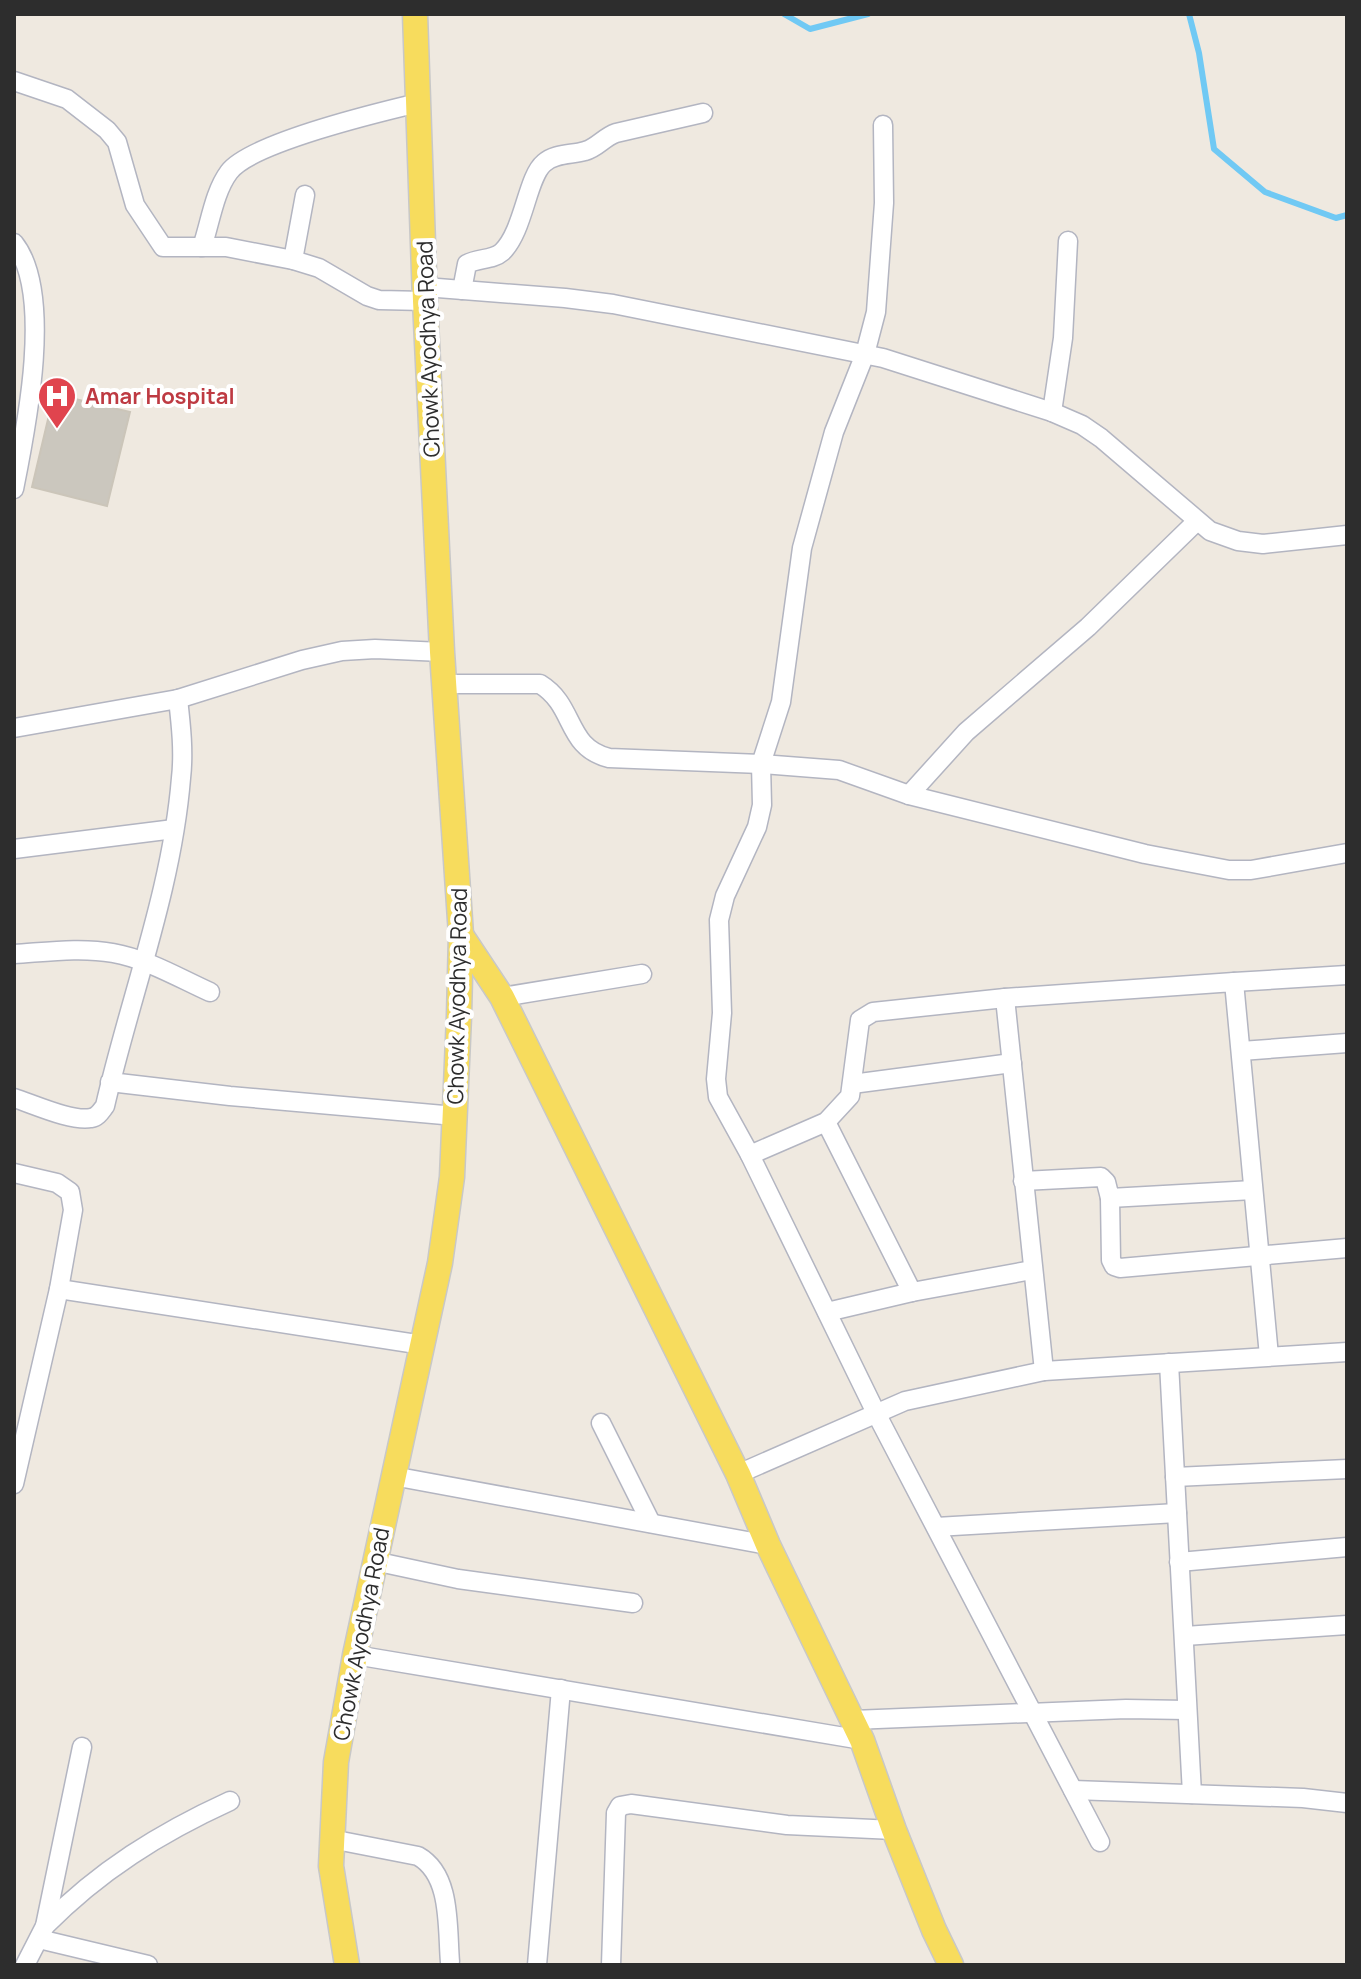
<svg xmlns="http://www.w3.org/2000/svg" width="1361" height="1979" font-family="Manrope,sans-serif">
<rect width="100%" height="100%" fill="#efe9e0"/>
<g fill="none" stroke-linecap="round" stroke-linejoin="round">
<g stroke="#70c9f4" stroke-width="6">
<path d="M 784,14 L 810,29 L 868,14"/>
<path d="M 1189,14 L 1199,53 L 1214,149 L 1265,192 L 1336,218 L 1347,215"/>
</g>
</g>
<path fill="#cbc7be" stroke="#cbc5b9" stroke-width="2" d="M 54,394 L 130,412 L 107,506 L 32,487 Z"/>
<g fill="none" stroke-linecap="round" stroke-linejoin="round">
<defs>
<g id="minor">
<path d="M 14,81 L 67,99 L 107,130 L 117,142 L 135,205 L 163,247 L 226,247 L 293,260 L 319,268 L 367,296 L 379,300 L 425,301"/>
<path d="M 883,125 L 884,203 L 876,312 L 865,354 L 834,432 L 802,548 L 781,702 L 761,764 L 762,805 L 757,827 L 725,896 L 719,920 L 722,1013 L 716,1079 L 718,1097 L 750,1155 L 877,1415 L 1100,1842"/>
<path d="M 14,243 C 54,293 26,429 14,489"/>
<path d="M 202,247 C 210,224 214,192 229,172 C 250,143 380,112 418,103"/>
<path d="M 293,260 L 305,195"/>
<path d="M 425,287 L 565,298 L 613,304 L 883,358 L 1052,412 L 1082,425 L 1101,438 L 1210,531 L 1238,541 L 1263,544 L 1347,535"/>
<path d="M 462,290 L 467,264 C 478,258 493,260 502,252 C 524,231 527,177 544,163 C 555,153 572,155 585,151 C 597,148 604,137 616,133 L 703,113"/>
<path d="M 1052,412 L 1063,338 L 1068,241"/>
<path d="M 445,684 L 540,684 C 576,706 565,747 609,758 L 761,764 L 839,770 L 909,795 L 1145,854 L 1229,870 L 1251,870 L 1347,853"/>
<path d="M 14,728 L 178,699 L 302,660 L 342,651 L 375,649 L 442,652"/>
<path d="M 909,795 L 966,732 L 1088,627 L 1196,522"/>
<path d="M 14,849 L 174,829"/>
<path d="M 14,954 C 46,952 81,947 113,953 C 147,959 179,978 210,992"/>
<path d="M 1234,982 L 1347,975"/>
<path d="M 502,997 L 642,974"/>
<path d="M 1005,998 L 1044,1371"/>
<path d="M 1241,1051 L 1347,1043"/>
<path d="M 110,1082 L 230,1096 L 455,1116"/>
<path d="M 852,1084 L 1012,1063"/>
<path d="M 14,1098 C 33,1104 72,1122 91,1118 C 98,1117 101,1111 105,1106 C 130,997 172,890 181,778 C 184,752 181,725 178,699"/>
<path d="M 826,1122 L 912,1292 L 1032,1270"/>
<path d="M 750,1155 L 826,1122 L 850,1096 L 860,1020 L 873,1012 L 1005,998 L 1234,982 L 1269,1356"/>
<path d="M 14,1173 L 57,1183 L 70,1192 L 73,1210 L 59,1289 L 14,1484"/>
<path d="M 1023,1181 L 1101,1177 L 1106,1182 L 1110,1198 L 1253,1190"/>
<path d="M 1110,1198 L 1111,1260 L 1114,1266 L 1120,1268 L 1347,1248"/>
<path d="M 59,1289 L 423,1345"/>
<path d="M 827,1312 L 912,1292"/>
<path d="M 1169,1363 L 1192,1794"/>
<path d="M 601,1423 L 651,1523"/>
<path d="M 738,1474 L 905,1401 L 1044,1371 L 1347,1352"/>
<path d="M 393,1476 L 768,1545"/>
<path d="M 1175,1477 L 1347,1469"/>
<path d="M 936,1527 L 1177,1513"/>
<path d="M 374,1561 L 458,1579 L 633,1603"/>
<path d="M 1179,1562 L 1347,1547"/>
<path d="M 1185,1636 L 1347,1625"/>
<path d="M 355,1655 L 862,1740"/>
<path d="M 853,1720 L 1126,1709 L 1187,1710"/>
<path d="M 1073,1790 L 1303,1798 L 1347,1803"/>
<path d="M 331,1839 L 418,1856 C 452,1875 447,1928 450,1962"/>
<path d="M 45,1926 C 99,1871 160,1833 230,1801"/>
<path d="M 39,1939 L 148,1965"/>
<path d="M 25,1965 L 45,1926 L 82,1747"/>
<path d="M 537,1965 L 561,1689"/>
<path d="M 611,1965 L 616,1813 L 620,1806 L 631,1804 L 787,1825 L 894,1830"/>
</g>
<g id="major">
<path d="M 461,935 L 502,997 L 738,1474 L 768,1545 L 862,1740 L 894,1830 L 934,1930 L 951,1965"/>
<path d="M 347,1965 L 331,1866 L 336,1762 L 355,1655 L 440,1263 L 452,1177 L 459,1016 L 461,935 L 442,652 L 425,301 L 415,14"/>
</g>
</defs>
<use href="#minor" stroke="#b3b5c1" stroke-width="21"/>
<use href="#major" stroke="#c8c8c8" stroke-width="27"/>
<use href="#minor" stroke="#fff" stroke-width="18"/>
<use href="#major" stroke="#f7dc5d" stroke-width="24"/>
</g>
<defs>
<symbol id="hospital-pin" viewBox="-11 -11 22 30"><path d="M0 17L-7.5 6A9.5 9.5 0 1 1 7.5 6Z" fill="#e0444e" stroke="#fff"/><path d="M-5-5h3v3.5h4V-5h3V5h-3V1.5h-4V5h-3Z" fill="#fff"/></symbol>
</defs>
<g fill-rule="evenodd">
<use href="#hospital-pin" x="35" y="374" width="44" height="60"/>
</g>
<g text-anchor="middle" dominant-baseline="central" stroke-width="8" stroke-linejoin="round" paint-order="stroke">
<g font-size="22" fill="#2d2d2d" stroke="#fff">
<text transform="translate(428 349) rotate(-92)">Chowk Ayodhya Road</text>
<text transform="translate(457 996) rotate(-89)">Chowk Ayodhya Road</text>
<text transform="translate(361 1634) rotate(-79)">Chowk Ayodhya Road</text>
</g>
<g font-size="22" font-weight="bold" fill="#be3a42" stroke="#fff" text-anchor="start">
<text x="85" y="396">Amar Hospital</text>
</g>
</g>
<rect width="1361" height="1979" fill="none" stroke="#2d2d2d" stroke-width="32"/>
</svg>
